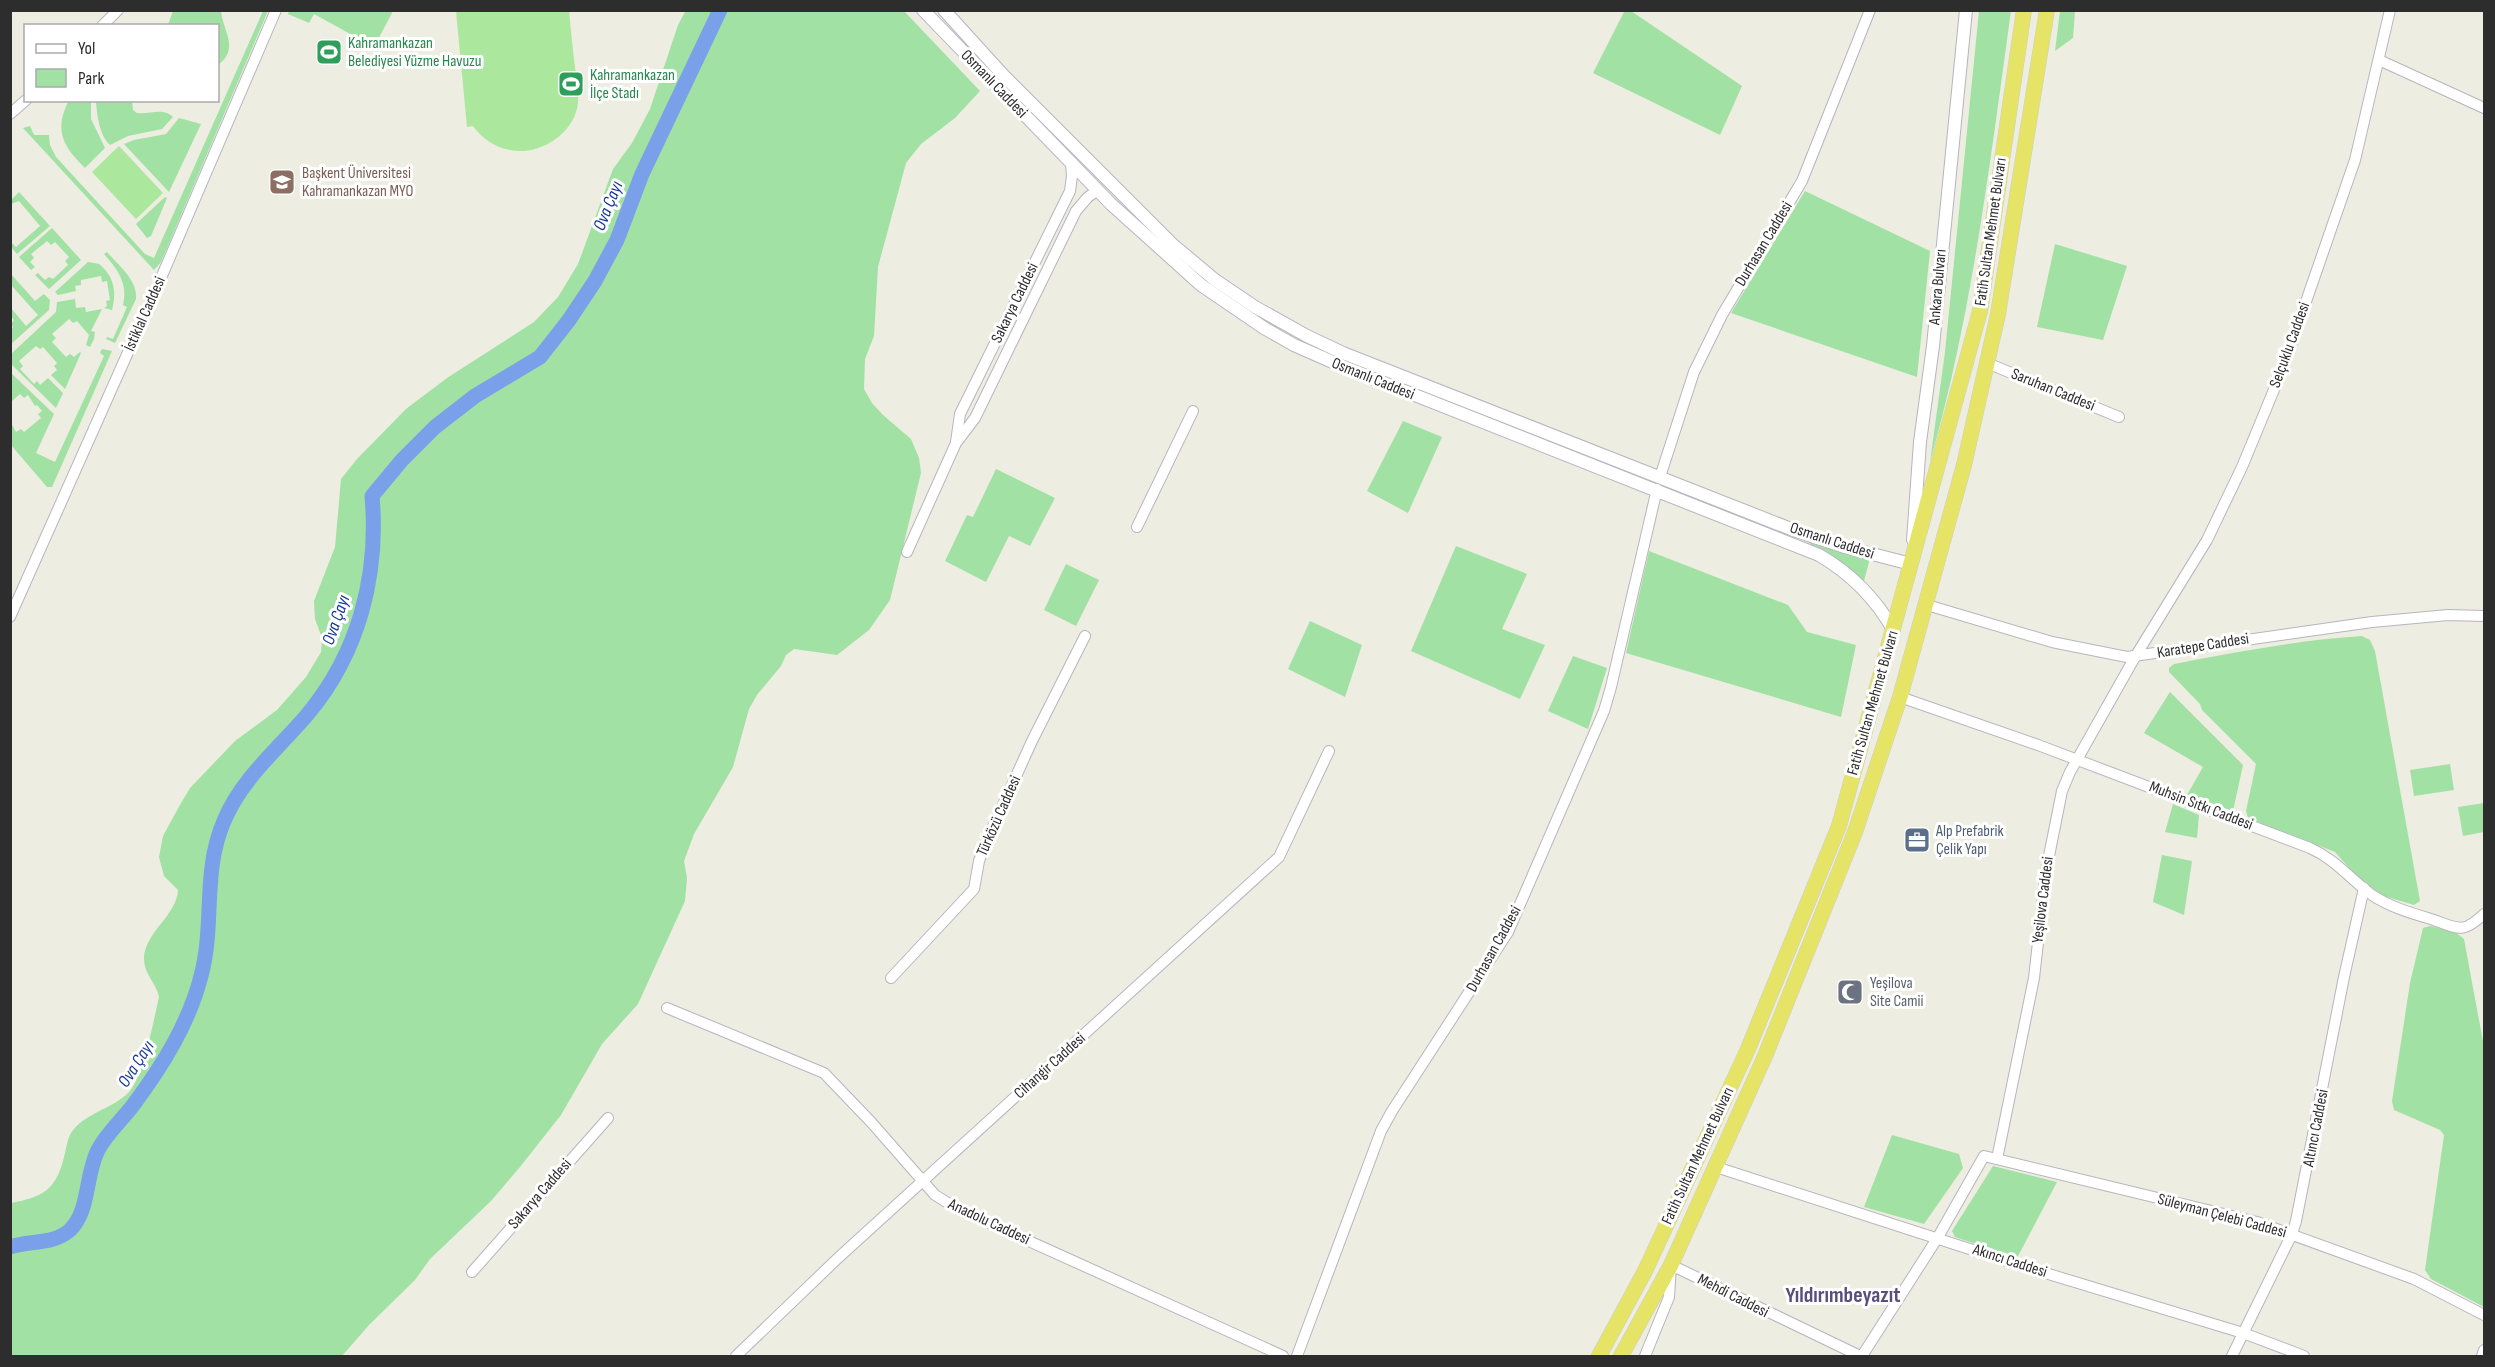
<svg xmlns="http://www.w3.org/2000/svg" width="2495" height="1367" font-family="'Sofia Sans Condensed',sans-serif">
<rect width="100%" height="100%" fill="#eeede1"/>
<g fill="#a1e1a4">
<path d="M 686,10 L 904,11 L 980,91 L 955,118 L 921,144 L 906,163 L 878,267 L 874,336 L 865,359 L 864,389 L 872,403 L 883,415 L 911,439 L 919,458 L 921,473 L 890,600 L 869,630 L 837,655 L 794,649 L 786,655 L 781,666 L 757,695 L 749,709 L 733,767 L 694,834 L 684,861 L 687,878 L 685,901 L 638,1004 L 602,1044 L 561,1115 L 520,1167 L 491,1201 L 430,1259 L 415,1280 L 369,1325 L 342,1356 L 11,1356 L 11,1203 C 43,1197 56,1190 64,1157 C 66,1150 67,1141 70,1135 C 82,1113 112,1110 129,1092 C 143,1077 154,1019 159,997 C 156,982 144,975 144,958 C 145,932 177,915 178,890 L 164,876 L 159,857 L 163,836 L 181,803 L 190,788 L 235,741 L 277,710 L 306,677 L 321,652 L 322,638 L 315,619 L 314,601 L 335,547 L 341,479 L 357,459 L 406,409 L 447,378 L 534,322 L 558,297 L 578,264 L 613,169 L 632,143 L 650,109 L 678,25 Z"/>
<path d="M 1625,10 L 1631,11 L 1742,86 L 1720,135 L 1593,73 Z"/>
<path d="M 173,11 L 221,11 C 223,31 240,49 218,65 L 218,26 L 168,25 Z"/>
<path d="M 263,11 L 268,11 L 161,262 L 154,270 L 23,128 L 30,126 L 34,135 L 49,135 L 50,145 L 56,157 L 145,254 L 154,258 Z"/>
<path d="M 289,11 L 393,10 L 393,11 L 374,47 L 314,14 L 309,23 L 288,14 Z"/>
<path d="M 1979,11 L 2011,11 C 1990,162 1972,315 1930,462 L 1945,352 Z"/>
<path d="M 2060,11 L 2075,11 L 2073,38 L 2055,51 Z"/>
<path d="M 69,100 L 91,101 L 91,119 L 105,148 L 85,168 C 64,147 53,131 69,100 Z"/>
<path d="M 96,101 L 132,101 L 133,110 L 137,113 C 150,115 162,107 173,117 L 162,129 L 128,136 L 110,145 C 99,135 97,114 96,101 Z"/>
<path d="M 179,118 L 201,124 L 169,192 L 124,144 L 134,140 L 166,134 Z"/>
<path d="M 1805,191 L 1930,251 L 1917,377 L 1731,313 Z"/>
<path d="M 19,192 L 50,226 L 17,254 L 11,247 L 11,242 L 16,247 L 40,226 L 19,201 L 11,204 L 11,200 Z"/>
<path d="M 165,197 L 167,198 L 151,236 L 147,238 L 136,224 Z"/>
<path d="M 52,228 L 81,260 L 49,289 L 35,275 L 38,273 L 45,280 L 49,277 L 53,279 L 68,265 L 65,261 L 69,257 L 55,242 L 51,245 L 47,241 L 31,254 L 34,258 L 30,262 L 35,267 L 31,270 L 19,257 Z"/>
<path d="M 2055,244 L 2127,266 L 2103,340 L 2037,327 Z"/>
<path d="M 107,252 C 118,265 138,280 136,299 L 115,343 L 106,339 L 107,337 L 113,339 L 127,307 L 123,305 C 128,283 118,270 104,254 Z"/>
<path d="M 88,262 L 99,264 C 114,276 117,292 112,310 L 104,308 L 107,306 L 106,301 L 110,300 L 107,281 L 102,282 L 101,276 L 81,280 L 81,285 L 75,286 L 76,291 L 58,295 L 55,292 Z"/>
<path d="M 11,274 L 35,301 L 44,294 L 50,300 L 49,310 L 11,344 L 11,330 L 13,327 L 11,324 L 14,320 L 11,316 L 11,308 L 26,326 L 38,315 L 11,285 Z"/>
<path d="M 75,299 L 76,308 L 85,307 L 86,312 L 102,309 L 91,331 L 95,332 L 94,339 L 90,347 L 86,345 L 89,335 L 77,321 L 73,323 L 69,319 L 52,334 L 56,338 L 52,342 L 66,357 L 70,354 L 74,357 L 80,352 L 81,353 L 65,389 L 51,375 L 57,370 L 54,366 L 57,363 L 43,347 L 40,349 L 36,346 L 19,361 L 23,366 L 20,369 L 34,384 L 37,381 L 40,385 L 48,378 L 63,393 L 56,408 L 11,364 L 11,354 L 56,312 L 57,302 Z"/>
<path d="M 102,349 L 112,351 L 52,487 L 47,487 L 11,445 L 11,423 L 16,432 L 21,429 L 24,432 L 41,418 L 38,414 L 42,411 L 37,405 L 35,406 L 28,395 L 24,398 L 20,394 L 11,402 L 11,373 L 54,414 L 36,453 L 55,462 L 104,356 L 100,353 Z"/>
<path d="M 1403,421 L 1442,437 L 1408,513 L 1367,491 Z"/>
<path d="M 996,469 L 1055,498 L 1030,546 L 1009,536 L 986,582 L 945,561 L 967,515 L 973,517 Z"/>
<path d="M 1800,538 L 1870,558 L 1864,581 L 1837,559 Z"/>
<path d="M 1456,546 L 1527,574 L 1502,629 L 1545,645 L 1520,699 L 1411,651 Z"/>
<path d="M 1649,551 L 1788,605 L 1807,632 L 1856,645 L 1841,717 L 1626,653 Z"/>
<path d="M 1066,564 L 1099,580 L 1076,626 L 1044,610 Z"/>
<path d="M 1310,621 L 1362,645 L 1345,697 L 1288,669 Z"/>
<path d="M 2362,636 L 2370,640 L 2375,651 L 2420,901 L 2414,905 L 2384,896 L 2358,878 L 2335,852 L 2248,818 L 2246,811 L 2256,764 L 2202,710 L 2200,704 L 2169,672 L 2169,668 L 2174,664 C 2237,652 2299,640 2362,636 Z"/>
<path d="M 1573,656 L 1607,668 L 1588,729 L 1548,711 Z"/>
<path d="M 2170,692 L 2243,765 L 2233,811 L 2187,795 L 2203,767 L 2144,733 Z"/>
<path d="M 2450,764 L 2454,790 L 2414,796 L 2410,770 Z"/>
<path d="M 2484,803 L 2484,832 L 2463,836 L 2458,807 Z"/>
<path d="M 2173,804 L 2199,815 L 2197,838 L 2165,832 Z"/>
<path d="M 2162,855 L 2192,861 L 2184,915 L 2153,902 Z"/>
<path d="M 2430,926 L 2455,932 L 2464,939 L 2484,1047 L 2484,1307 L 2431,1279 L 2425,1270 L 2444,1135 L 2440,1130 L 2394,1110 L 2392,1101 L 2410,983 L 2423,928 Z"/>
<path d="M 1892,1135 L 1959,1154 L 1963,1168 L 1924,1224 L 1864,1207 Z"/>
<path d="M 1993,1166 L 2057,1182 L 2017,1258 L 1955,1237 L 1952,1231 Z"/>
</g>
<g fill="#abe79d">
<path d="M 456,11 L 569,11 C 571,32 573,53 576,75 C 576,84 579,94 578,102 C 576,129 549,149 524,151 C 504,152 485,143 473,126 L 467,127 Z"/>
<path d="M 119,146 L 163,193 L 136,219 L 92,172 Z"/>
</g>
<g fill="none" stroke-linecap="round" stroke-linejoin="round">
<path stroke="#7aa0e9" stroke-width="15" d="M 10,1247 C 31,1240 53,1245 70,1230 C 90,1211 85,1175 98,1150 C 107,1133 123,1119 134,1104 C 163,1065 189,1023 201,976 C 215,925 202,871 224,821 C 242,778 278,749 307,715 C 359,653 379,575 372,496 L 402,460 L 435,427 L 475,396 L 540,357 L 569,320 L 595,281 L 617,240 L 642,174 L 720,10"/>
<defs>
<g id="tertiary">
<path d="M 102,26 L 118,10"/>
<path d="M 2379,60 L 2484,108"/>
<path d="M 10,114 L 26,100"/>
<path d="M 1987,363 L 2119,417"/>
<path d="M 956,442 L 960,414 L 1070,191 L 1072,176 L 1071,163"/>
<path d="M 1660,477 L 1694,372 L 1722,315 L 1802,181 L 1870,10"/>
<path d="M 1137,527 L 1193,411"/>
<path d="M 907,552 L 956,443 L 975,418 L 1076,211 L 1088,197 L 1098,190"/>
<path d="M 1927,605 L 2052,642 L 2127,657 L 2372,622 L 2448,615 L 2484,616"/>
<path d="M 10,617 L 158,285 L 276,10"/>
<path d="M 1900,697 L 2038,745 L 2310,848 C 2335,859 2350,879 2372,895 C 2390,907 2411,913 2431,919 C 2458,928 2462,935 2484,914"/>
<path d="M 891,978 L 974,889 L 979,861 L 988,838 L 1032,741 L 1085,636"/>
<path d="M 667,1008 L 824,1073 L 871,1122 L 935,1195 L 956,1208 L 1283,1356"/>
<path d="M 1997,1159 L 2034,978 L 2046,871 L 2062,791 L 2070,772 L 2135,657 L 2207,540 L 2242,467 L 2283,368 L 2355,160 L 2390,10"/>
<path d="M 1716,1167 L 2019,1265 L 2243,1333 L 2304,1356"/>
<path d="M 472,1272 L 608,1118"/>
<path d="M 736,1356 L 838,1258 L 1279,857 L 1329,751"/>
<path d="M 1297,1356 L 1381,1131 L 1392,1111 L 1508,932 L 1604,711 L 1611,687 L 1657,489"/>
<path d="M 1645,1356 L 1669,1297 L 1671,1265 L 1860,1356"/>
<path d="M 1862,1356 L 1938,1237 L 1984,1156 L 2257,1222 L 2414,1279 L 2484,1315"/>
<path d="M 2232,1356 L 2292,1234 L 2296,1221 L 2344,977 L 2364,888"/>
<path d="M 2482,1356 L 2484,1350"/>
</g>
<g id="secondary">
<path d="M 923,10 L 1111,204 L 1201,285 L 1264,328 L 1294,345 L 1344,367 L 1819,555 C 1850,573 1876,599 1894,631"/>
<path d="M 944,10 L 1003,75 L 1172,244 L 1215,280 L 1255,307 L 1307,336 L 1343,353 L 1791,529 L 1845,547 L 1911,564 L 1912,558"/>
<path d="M 1913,540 L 1920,442 L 1933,346 L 1966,10"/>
</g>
<g id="trunk">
<path d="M 1599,1356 L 1645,1271 L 1748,1049 L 1839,826 L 1980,311 L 2024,10"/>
<path d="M 1621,1356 L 1671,1265 L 1765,1056 L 1855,832 L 1900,697 L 1964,465 L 1998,314 L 2047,10"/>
</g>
</defs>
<use href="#tertiary" stroke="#b7b4bf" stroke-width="12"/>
<use href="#secondary" stroke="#b7b4bf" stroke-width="14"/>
<use href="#trunk" stroke="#cdcdcd" stroke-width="16"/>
<use href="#tertiary" stroke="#fff" stroke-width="10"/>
<use href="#secondary" stroke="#fff" stroke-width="12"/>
<use href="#trunk" stroke="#e6e467" stroke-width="15"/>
</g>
<defs>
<symbol id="stadium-square" viewBox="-11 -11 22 22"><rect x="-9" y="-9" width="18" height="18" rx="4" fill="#2e9e5b" stroke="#fff"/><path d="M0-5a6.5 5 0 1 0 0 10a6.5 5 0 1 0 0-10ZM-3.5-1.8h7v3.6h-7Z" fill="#fff"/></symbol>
<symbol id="university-square" viewBox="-11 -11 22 22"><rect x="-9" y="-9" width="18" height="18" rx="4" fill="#8d6e63" stroke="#fff"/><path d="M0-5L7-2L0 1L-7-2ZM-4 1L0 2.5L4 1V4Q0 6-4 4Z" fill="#fff"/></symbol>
<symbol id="office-square" viewBox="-11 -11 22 22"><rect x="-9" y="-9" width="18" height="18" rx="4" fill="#5c6f8a" stroke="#fff"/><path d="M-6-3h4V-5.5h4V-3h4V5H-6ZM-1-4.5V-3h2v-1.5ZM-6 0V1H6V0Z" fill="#fff"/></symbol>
<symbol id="mosque-square" viewBox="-11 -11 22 22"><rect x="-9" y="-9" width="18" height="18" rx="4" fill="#6b7280" stroke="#fff"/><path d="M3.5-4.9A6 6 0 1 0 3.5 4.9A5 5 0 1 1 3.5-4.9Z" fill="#fff"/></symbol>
</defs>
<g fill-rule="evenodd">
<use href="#stadium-square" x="314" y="37" width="30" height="30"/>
<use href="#stadium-square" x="556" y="69" width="30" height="30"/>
<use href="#university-square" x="267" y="167" width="30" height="30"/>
<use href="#office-square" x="1902" y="825" width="30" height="30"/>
<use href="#mosque-square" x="1835" y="977" width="30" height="30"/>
</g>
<g text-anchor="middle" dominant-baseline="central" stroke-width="6" stroke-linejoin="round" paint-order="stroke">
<g font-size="16" fill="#27864d" stroke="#fff" text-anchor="start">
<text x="348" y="43">Kahramankazan<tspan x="348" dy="18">Belediyesi Yüzme Havuzu</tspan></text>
<text x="590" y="75">Kahramankazan<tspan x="590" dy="18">İlçe Stadı</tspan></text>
</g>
<g font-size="16" fill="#2d2d2d" stroke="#fff">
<text transform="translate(994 84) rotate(46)">Osmanlı Caddesi</text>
<text transform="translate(1991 232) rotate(-82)">Fatih Sultan Mehmet Bulvarı</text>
<text transform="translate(1764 244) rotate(-59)">Durhasan Caddesi</text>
<text transform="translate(1938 287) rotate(-85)">Ankara Bulvarı</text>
<text transform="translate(1015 303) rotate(-64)">Sakarya Caddesi</text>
<text transform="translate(145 314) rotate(-66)">İstiklal Caddesi</text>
<text transform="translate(2290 345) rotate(-70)">Selçuklu Caddesi</text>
<text transform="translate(1373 379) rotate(22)">Osmanlı Caddesi</text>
<text transform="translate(2053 390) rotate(22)">Saruhan Caddesi</text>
<text transform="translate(1832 541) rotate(18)">Osmanlı Caddesi</text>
<text transform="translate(2203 646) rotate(-9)">Karatepe Caddesi</text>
<text transform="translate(1873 703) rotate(-74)">Fatih Sultan Mehmet Bulvarı</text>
<text transform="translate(2201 806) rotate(21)">Muhsin Sıtkı Caddesi</text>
<text transform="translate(999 816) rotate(-66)">Türközü Caddesi</text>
<text transform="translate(2043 900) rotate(-83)">Yeşilova Caddesi</text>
<text transform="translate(1494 949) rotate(-61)">Durhasan Caddesi</text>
<text transform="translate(1050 1066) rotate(-42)">Cihangir Caddesi</text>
<text transform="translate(2316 1128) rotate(-79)">Altıncı Caddesi</text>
<text transform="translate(1698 1156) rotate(-65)">Fatih Sultan Mehmet Bulvarı</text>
<text transform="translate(540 1194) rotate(-49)">Sakarya Caddesi</text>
<text transform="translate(2222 1216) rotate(15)">Süleyman Çelebi Caddesi</text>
<text transform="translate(989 1222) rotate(25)">Anadolu Caddesi</text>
<text transform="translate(2010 1261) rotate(18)">Akıncı Caddesi</text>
<text transform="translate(1733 1296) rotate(27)">Mehdi Caddesi</text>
</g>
<g font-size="16" fill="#785e54" stroke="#fff" text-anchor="start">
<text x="302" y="173">Başkent Üniversitesi<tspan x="302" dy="18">Kahramankazan MYO</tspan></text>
</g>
<g font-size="16" fill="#4e5e75" stroke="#fff" text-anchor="start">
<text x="1936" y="831">Alp Prefabrik<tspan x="1936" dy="18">Çelik Yapı</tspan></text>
</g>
<g font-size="16" fill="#5b616d" stroke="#fff" text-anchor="start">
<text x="1870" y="983">Yeşilova<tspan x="1870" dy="18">Site Camii</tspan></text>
</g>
<g font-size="18" font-style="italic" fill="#153799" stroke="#fff">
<text transform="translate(608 206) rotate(-68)">Ova Çayı</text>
<text transform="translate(336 620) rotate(-71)">Ova Çayı</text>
<text transform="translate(136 1064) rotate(-57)">Ova Çayı</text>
</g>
<g font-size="22" font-weight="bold" fill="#594f7c" stroke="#fff">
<text x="1843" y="1295">Yıldırımbeyazıt</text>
</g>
</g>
<rect width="2495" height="1367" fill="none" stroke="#2d2d2d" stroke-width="24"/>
<rect x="24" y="24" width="195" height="78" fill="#ffffff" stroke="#ababab" stroke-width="1.5"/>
<rect x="36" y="44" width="30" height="9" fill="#ffffff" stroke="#ababab" stroke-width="1.5"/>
<text x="78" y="54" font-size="18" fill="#2d2d2d">Yol</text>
<rect x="36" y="69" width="30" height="18" fill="#a1e1a4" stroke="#ababab" stroke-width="1.5"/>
<text x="78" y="84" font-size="18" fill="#2d2d2d">Park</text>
</svg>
